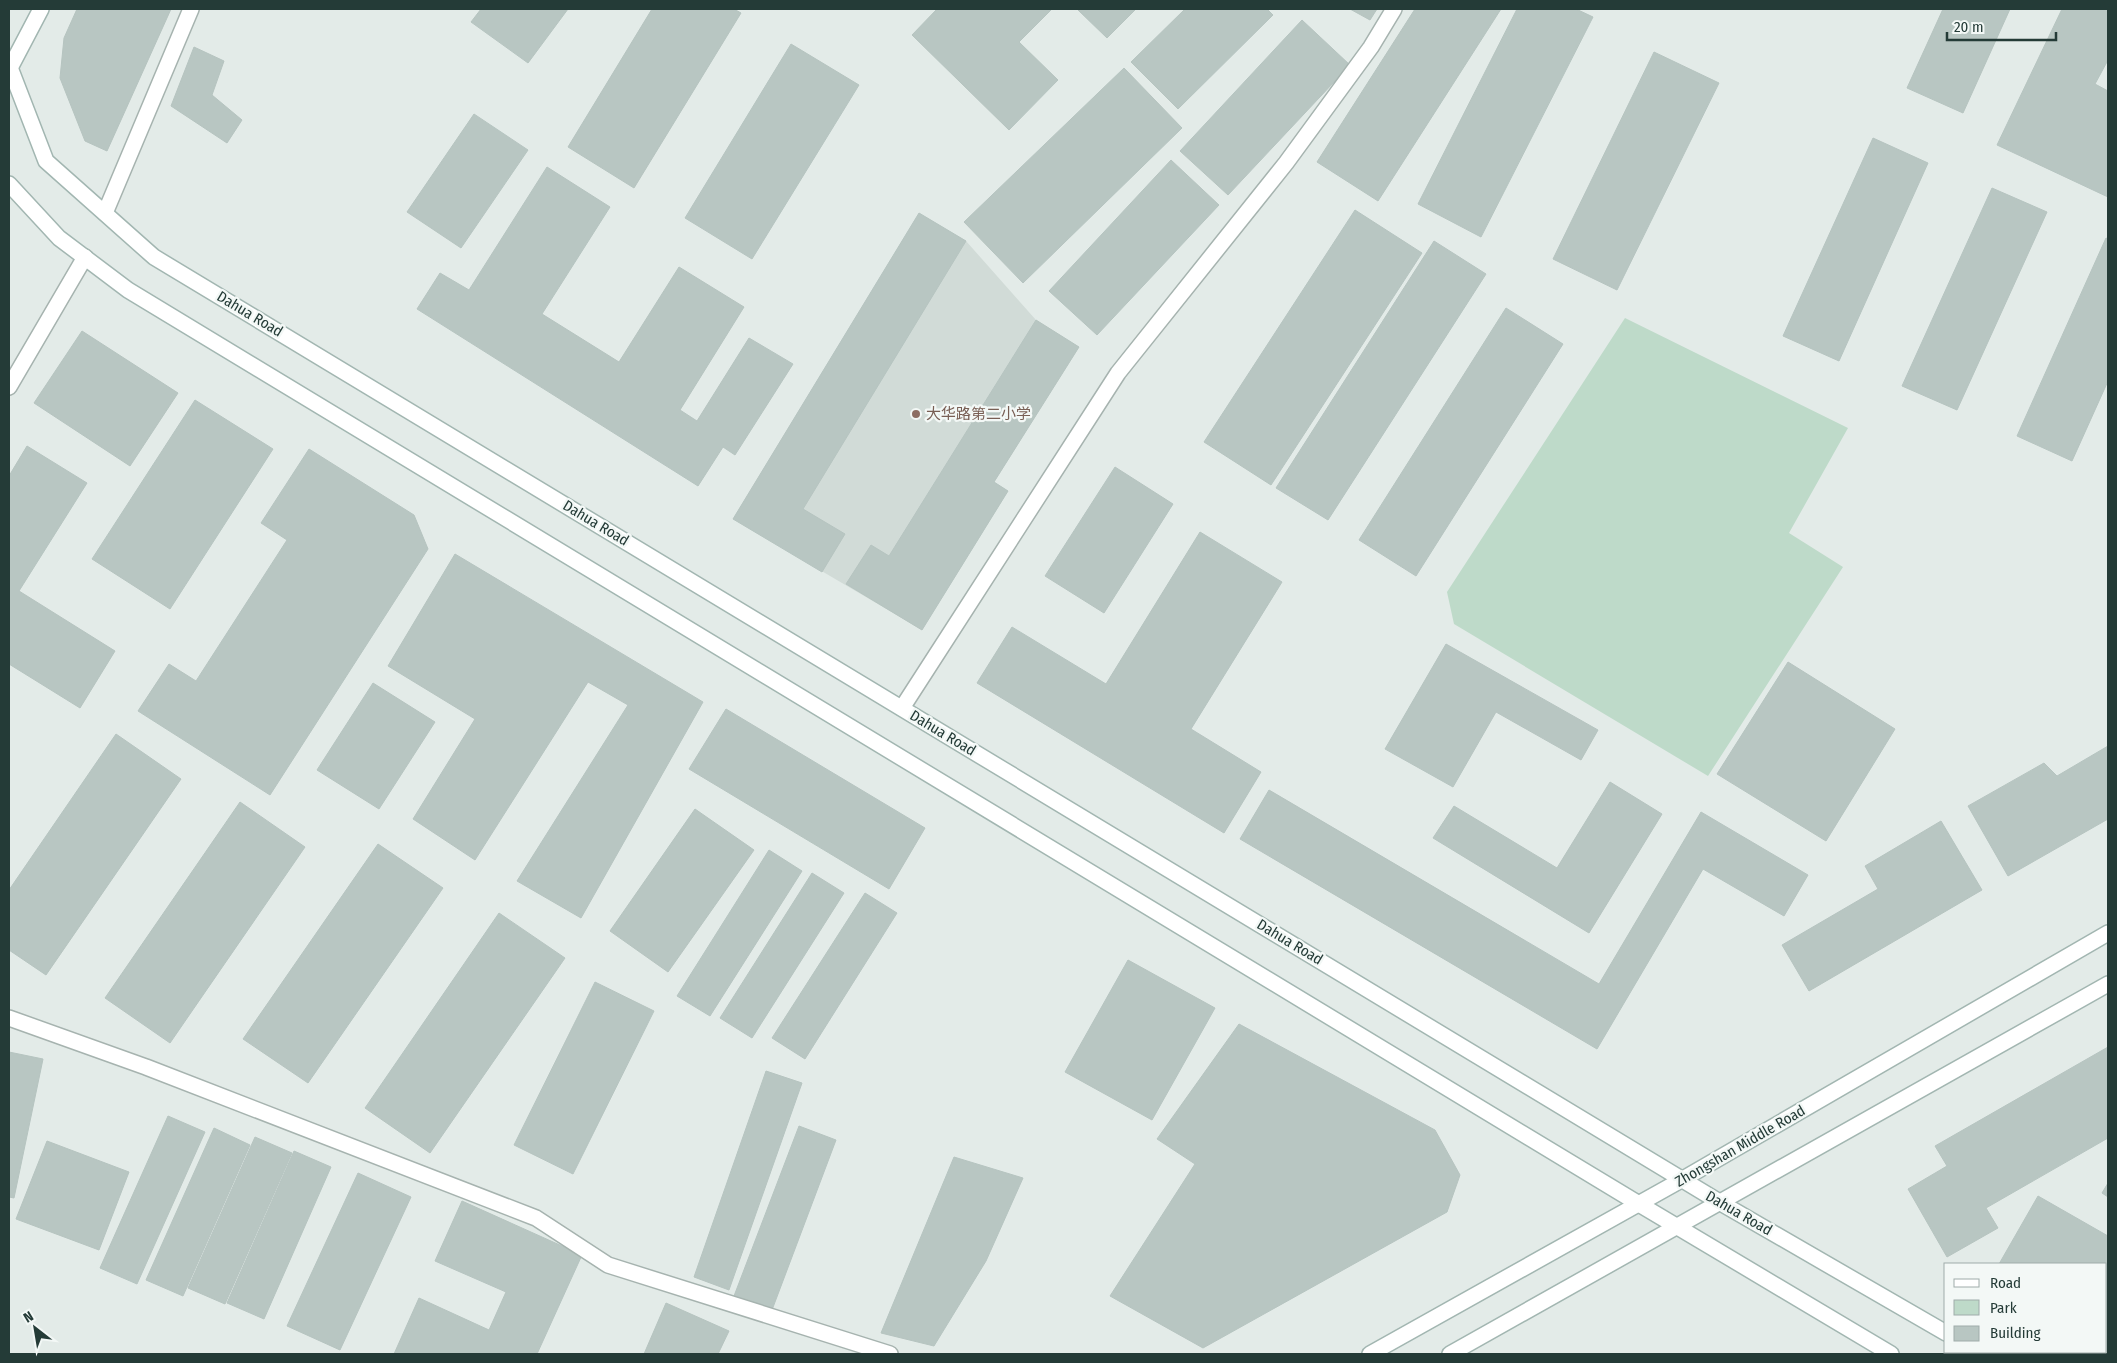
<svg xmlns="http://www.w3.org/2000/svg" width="2117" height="1363" font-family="'Fira Sans Condensed','Noto Sans SC',sans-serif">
<rect width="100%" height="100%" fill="#e3ebe8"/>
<path fill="#d1dbd7" d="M 919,213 L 966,241 L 1036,320 L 1079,347 L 994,482 L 1008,491 L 922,630 L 733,519 Z"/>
<path fill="#bedac9" d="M 1625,318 L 1848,428 L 1789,533 L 1843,567 L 1708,776 L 1454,624 L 1447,592 Z"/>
<g fill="#b8c6c2" stroke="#b6c4c0">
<path d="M 77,9 L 171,9 L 107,151 L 85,141 L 60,78 L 64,38 Z"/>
<path d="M 481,9 L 568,9 L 528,63 L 471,22 Z"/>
<path d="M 652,9 L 734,9 L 741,13 L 634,188 L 568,147 Z"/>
<path d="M 937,9 L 1052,9 L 1019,42 L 1058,80 L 1009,130 L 912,35 Z"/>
<path d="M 1077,9 L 1136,9 L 1107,38 Z"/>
<path d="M 1185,9 L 1267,9 L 1273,15 L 1178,109 L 1131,62 Z"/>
<path d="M 1350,9 L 1377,9 L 1370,20 Z"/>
<path d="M 1415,9 L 1501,9 L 1378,201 L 1317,162 Z"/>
<path d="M 1517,9 L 1576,9 L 1593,17 L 1481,237 L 1418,204 Z"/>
<path d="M 1943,9 L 2010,9 L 1963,113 L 1907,88 Z"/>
<path d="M 2062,9 L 2108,9 L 2108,60 L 2095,84 L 2108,91 L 2108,197 L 1997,145 Z"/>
<path d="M 1302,20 L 1350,65 L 1228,195 L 1180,151 Z"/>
<path d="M 791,44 L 859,85 L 752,259 L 685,218 Z"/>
<path d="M 194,47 L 224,61 L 212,95 L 242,120 L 227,143 L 171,106 Z"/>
<path d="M 1654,52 L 1719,83 L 1617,290 L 1553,259 Z"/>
<path d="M 1124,68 L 1182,128 L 1023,283 L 964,222 Z"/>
<path d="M 474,114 L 528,150 L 461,248 L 407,212 Z"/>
<path d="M 1873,138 L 1928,163 L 1839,361 L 1783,336 Z"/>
<path d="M 1171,160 L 1219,205 L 1097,335 L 1049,291 Z"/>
<path d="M 547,167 L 610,207 L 542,314 L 619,362 L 679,267 L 744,307 L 680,410 L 697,421 L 749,338 L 793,364 L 735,455 L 723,447 L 698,486 L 417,309 L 440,273 L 469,290 Z"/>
<path d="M 1992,188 L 2047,212 L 1957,410 L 1902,386 Z"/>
<path d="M 1355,210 L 1422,253 L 1271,485 L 1204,442 Z"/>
<path d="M 919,213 L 966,241 L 803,509 L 845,534 L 822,572 L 733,519 Z"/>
<path d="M 2106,238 L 2108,239 L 2108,381 L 2072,461 L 2017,436 Z"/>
<path d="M 1434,241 L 1486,274 L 1328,520 L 1276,488 Z"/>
<path d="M 1506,308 L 1563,344 L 1416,576 L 1359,540 Z"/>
<path d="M 1036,320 L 1079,347 L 994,482 L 1008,491 L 922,630 L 846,584 L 871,545 L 889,556 Z"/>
<path d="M 82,331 L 178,393 L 130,466 L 34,403 Z"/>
<path d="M 195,400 L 273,449 L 170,609 L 92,559 Z"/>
<path d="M 27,446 L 87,483 L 19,591 L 115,651 L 80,708 L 9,664 L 9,476 Z"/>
<path d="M 309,449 L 414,515 L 428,549 L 270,795 L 138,711 L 169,664 L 196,681 L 287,540 L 261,523 Z"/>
<path d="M 1115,467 L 1173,504 L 1104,613 L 1045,576 Z"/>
<path d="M 1200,532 L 1282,582 L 1191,729 L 1261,772 L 1224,833 L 977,683 L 1012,627 L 1106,684 Z"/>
<path d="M 455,554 L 703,702 L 581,918 L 517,881 L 628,705 L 588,682 L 475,860 L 413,819 L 475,719 L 388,666 Z"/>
<path d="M 1446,644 L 1598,730 L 1581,760 L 1496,712 L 1453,787 L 1385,749 Z"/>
<path d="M 1788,662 L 1895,729 L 1826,841 L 1717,774 Z"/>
<path d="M 373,683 L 435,722 L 379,809 L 317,770 Z"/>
<path d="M 726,709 L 925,828 L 889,889 L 689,769 Z"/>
<path d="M 116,734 L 181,779 L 46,975 L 9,950 L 9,890 Z"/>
<path d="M 2108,746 L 2108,819 L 2008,876 L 1968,806 L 2044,763 L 2057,776 Z"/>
<path d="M 1610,782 L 1662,814 L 1589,933 L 1433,838 L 1454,806 L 1557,868 Z"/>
<path d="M 1269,790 L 1599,984 L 1701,812 L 1808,875 L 1784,916 L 1703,869 L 1597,1049 L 1240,839 Z"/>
<path d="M 240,802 L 305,847 L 170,1043 L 105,998 Z"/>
<path d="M 695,809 L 754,850 L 668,972 L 610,931 Z"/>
<path d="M 1941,821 L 1982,890 L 1809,991 L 1782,945 L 1878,889 L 1865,866 Z"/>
<path d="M 378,844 L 443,888 L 308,1083 L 243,1039 Z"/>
<path d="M 769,850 L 802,871 L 710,1016 L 677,996 Z"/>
<path d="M 812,873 L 844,893 L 752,1038 L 720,1018 Z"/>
<path d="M 865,893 L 897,913 L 805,1059 L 772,1038 Z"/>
<path d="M 499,913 L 565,958 L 430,1153 L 365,1108 Z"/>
<path d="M 1128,960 L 1215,1008 L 1152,1120 L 1065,1072 Z"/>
<path d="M 595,982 L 654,1011 L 573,1174 L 514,1145 Z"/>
<path d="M 1239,1024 L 1435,1130 L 1460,1175 L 1447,1212 L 1203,1348 L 1110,1296 L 1195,1164 L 1157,1139 Z"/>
<path d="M 2108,1047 L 2108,1138 L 1986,1208 L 1998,1228 L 1947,1257 L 1908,1189 L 1947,1166 L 1935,1146 Z"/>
<path d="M 9,1052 L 43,1059 L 14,1198 L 9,1197 Z"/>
<path d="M 766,1071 L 802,1083 L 729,1290 L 694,1277 Z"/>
<path d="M 168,1116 L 205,1132 L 137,1284 L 100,1268 Z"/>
<path d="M 799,1126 L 836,1140 L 772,1310 L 734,1296 Z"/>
<path d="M 214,1128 L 250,1145 L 183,1296 L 146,1280 Z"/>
<path d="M 255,1137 L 292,1153 L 225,1304 L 188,1288 Z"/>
<path d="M 47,1141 L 129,1172 L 99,1250 L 16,1219 Z"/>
<path d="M 294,1151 L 331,1167 L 264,1319 L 227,1303 Z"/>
<path d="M 954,1157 L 1023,1178 L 986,1261 L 934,1346 L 881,1333 Z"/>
<path d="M 358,1173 L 411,1197 L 340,1350 L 287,1326 Z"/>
<path d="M 2108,1183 L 2108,1197 L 2102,1193 Z"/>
<path d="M 2038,1196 L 2108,1236 L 2108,1354 L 2098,1352 L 2106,1352 L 2106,1264 L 1999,1264 Z"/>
<path d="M 462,1201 L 582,1255 L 537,1354 L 394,1354 L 419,1298 L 489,1330 L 506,1292 L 435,1261 Z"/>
<path d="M 666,1303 L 729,1331 L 718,1354 L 644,1354 Z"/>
</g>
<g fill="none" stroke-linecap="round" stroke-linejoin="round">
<defs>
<g id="lane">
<path d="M 902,708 L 1118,373 L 1286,163 L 1371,47 L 1394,9"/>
<path d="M 9,1018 L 146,1067 L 536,1218 L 608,1265 L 890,1354"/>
</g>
<g id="street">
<path d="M 105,213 L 191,9"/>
<path d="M 9,387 L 85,257"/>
</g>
<g id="secondary">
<path d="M 9,65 L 46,161 L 154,257 L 1721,1203 L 1946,1333"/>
<path d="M 10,68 L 41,9"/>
<path d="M 9,184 L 59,238 L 128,290 L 1639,1204 L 1891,1354"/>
<path d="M 1978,1352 L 1982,1354"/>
<path d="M 1370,1354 L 1683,1179 L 2108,933"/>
<path d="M 1450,1354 L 2108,984"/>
</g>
</defs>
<use href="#lane" stroke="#a6b3af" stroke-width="18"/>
<use href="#street" stroke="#a6b3af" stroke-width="18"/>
<use href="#secondary" stroke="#a2b6b1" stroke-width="18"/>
<use href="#lane" stroke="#fff" stroke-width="15"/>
<use href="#street" stroke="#fff" stroke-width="15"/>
<use href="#secondary" stroke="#fff" stroke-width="15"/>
</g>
<circle fill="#8d6e63" stroke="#f3f8f6" stroke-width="2" cx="916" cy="414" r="5"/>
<g text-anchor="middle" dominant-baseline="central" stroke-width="4.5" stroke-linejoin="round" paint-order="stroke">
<g font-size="15" fill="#243b37" stroke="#f3f8f6">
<text transform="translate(250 314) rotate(31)">Dahua Road</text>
<text transform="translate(596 523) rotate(31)">Dahua Road</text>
<text transform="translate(943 733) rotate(31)">Dahua Road</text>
<text transform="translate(1290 942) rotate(31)">Dahua Road</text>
<text transform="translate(1740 1146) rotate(-30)">Zhongshan Middle Road</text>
<text transform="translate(1739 1213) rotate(30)">Dahua Road</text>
</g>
<g font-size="15" fill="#785e54" stroke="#f3f8f6" text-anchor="start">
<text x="926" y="414">大华路第二小学</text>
</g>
</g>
<rect width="2117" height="1363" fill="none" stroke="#243b37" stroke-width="20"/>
<rect x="1944" y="1263" width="162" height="90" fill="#f3f8f6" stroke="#a0acaa"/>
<rect x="1954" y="1279" width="25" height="8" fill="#ffffff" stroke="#a0acaa"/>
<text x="1990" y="1288" font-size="15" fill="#243b37">Road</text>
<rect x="1954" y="1300" width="25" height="15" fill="#bedac9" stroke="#a0acaa"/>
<text x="1990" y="1313" font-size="15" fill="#243b37">Park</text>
<rect x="1954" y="1326" width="25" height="15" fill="#b8c6c2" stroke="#a0acaa"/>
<text x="1990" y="1338" font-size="15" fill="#243b37">Building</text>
<g transform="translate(35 1328) rotate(329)" stroke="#f3f8f6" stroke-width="4" paint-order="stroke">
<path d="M0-4L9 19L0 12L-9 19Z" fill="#243b37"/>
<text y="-8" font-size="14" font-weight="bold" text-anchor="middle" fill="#243b37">N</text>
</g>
<path d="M1947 32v8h109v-8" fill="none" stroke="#243b37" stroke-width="2.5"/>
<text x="1954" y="32" font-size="15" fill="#243b37" stroke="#f3f8f6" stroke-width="4" paint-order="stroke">20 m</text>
</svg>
